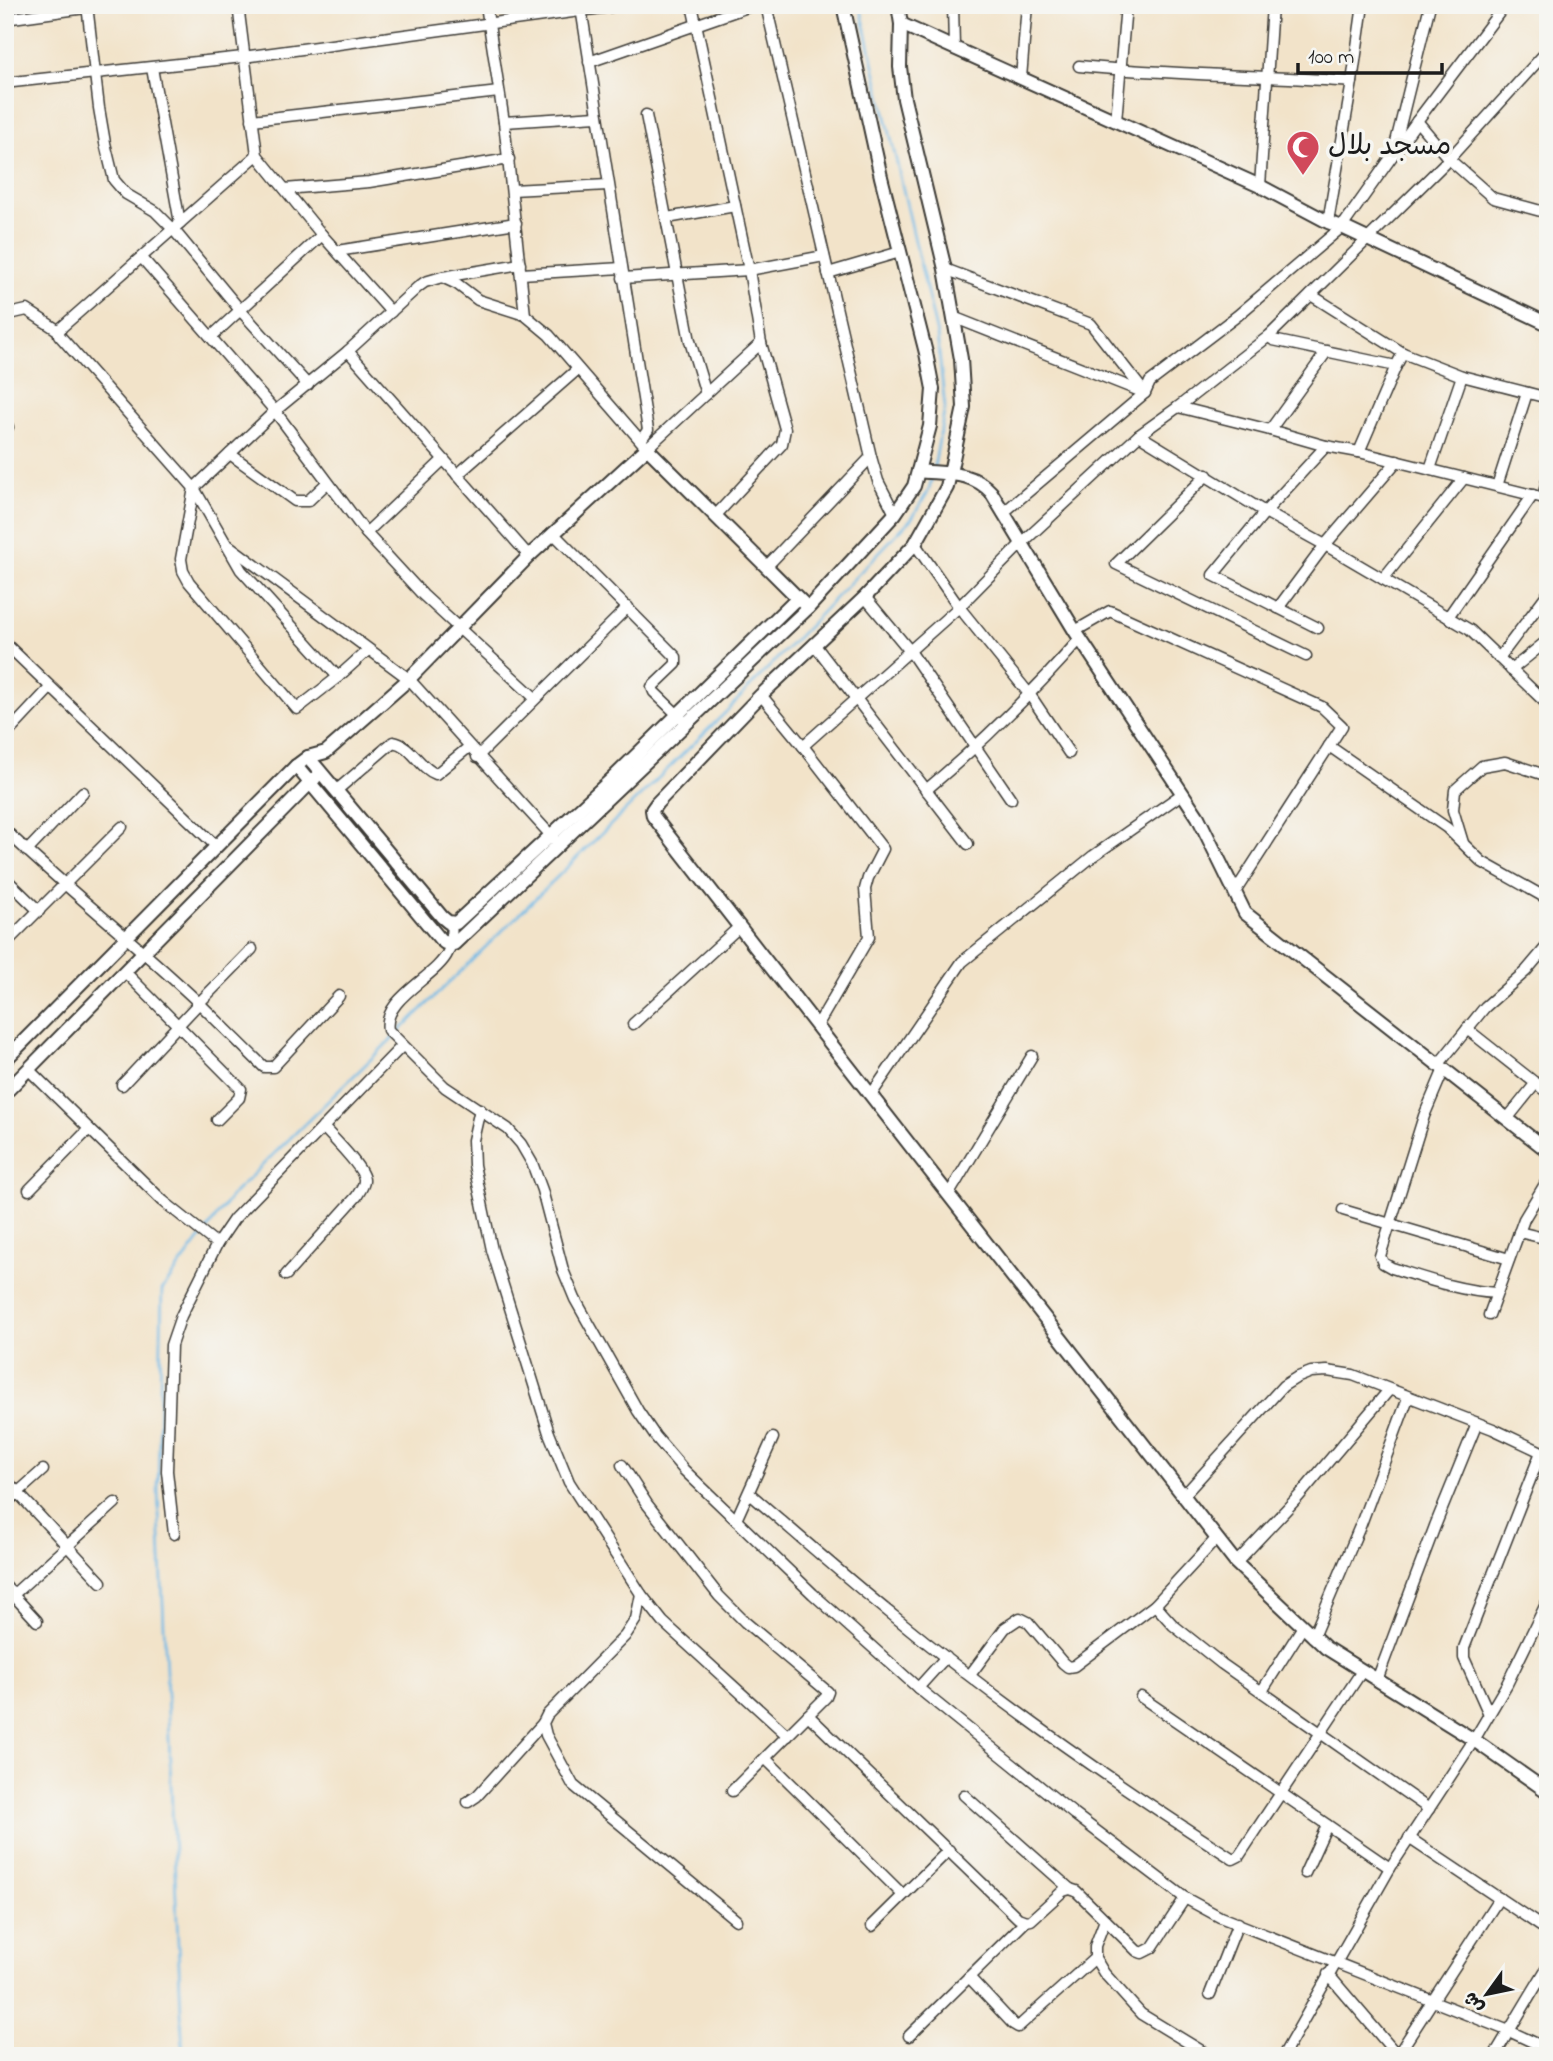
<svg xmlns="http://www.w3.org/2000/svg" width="1553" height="2061" font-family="'Indie Flower','Playpen Sans Arabic',sans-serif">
<rect width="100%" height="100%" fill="#f6f6f2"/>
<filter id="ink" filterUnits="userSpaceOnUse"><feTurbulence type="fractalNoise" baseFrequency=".0143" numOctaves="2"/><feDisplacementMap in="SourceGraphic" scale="14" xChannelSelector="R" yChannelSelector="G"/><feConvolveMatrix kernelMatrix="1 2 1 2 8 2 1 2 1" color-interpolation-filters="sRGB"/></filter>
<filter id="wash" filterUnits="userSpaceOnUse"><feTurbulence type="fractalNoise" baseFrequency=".00686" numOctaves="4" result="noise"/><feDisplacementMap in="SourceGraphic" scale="28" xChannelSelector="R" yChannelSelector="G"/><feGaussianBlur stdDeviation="1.57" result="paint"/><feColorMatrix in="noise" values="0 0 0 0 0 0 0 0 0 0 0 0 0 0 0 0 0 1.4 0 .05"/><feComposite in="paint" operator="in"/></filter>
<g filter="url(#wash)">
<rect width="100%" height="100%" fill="#f2e3c9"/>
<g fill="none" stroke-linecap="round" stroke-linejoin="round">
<g stroke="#6db8e6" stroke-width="2.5">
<path d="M 860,5 L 937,335 L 945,407 L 934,467"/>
<path d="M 206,1231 L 233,1194 L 726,712 L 912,518 L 929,490 L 932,477"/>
<path d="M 183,2056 L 158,1490 L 162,1290 L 202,1236"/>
</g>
</g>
</g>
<g filter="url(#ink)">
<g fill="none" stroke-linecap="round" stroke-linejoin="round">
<defs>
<g id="minor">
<path d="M 87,5 L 99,108 L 105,143 L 114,180 L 126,194 L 155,211 L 173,229 L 240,310 L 308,385"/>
<path d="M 238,5 L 257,155 L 322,235 L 391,312"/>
<path d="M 486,5 L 504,122 L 525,315"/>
<path d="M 692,5 L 749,270 L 761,343 L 785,429 L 782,444 L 716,515"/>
<path d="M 766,5 L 871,457 L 878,481 L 895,514"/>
<path d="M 953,5 L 954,47"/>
<path d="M 581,8 L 648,430 L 641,440"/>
<path d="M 5,19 L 107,5"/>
<path d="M 589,62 L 753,5"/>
<path d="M 1079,66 C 1170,75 1261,75 1352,82"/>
<path d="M 152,68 L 180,223"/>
<path d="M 1021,78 L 1027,5"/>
<path d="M 13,82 L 243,57 L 624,5"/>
<path d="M 646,115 L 690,341 L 706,394"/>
<path d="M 252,120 L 499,92"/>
<path d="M 1116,121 L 1126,5"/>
<path d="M 1417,121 L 1449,159 L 1493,198 L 1548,213"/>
<path d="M 504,122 L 597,116"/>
<path d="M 1394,150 L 1430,5"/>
<path d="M 257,155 L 62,327 L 59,331 L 59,335 L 194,488 L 241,570 L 338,677"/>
<path d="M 1260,186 L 1272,5"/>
<path d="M 285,189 L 369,182 L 509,159"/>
<path d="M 512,190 L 608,185"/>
<path d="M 667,218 L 735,206"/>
<path d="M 1328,222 L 1352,82 L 1363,5"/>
<path d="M 337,251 L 516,223"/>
<path d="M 142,258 L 275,411 L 366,533 L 423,595 L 535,698"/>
<path d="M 945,269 L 1091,324 L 1145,393 L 1003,513"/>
<path d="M 828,273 L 900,252"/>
<path d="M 521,274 L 622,268"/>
<path d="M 443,277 L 520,264"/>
<path d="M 623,278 L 749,270 L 824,256"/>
<path d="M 5,315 L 27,310 L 59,331"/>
<path d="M 953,317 L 1145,393 L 1150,382 L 1237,316 L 1342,227 L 1417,121 L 1505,5"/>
<path d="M 1269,336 L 1273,340 L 1396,366 L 1403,353 L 1311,295"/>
<path d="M 211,337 L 322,235"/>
<path d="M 348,351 L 529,556"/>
<path d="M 1403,353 L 1462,376 L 1548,398"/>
<path d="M 1178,407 L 1270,430 L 1326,446 L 1359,452 L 1548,499"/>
<path d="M 5,423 L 8,427"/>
<path d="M 1270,430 L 1327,351"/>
<path d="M 1139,435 L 1265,512 L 1325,545 L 1470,630 L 1548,705"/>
<path d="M 1359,452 L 1396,366"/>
<path d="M 230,454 L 295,501 L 308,501 L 327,483"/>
<path d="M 1430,469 L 1462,376"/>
<path d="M 457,475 L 578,369"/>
<path d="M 1207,475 L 1116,564 L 1306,656"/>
<path d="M 1497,486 L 1527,393"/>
<path d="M 1543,497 L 1548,477"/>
<path d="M 366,533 L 443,460"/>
<path d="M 553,533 L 676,657 L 676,664 L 652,687 L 654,692 L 681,718"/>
<path d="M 915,544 L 959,607 L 1030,695 L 1069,753"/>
<path d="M 228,545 L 409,679 L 556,841"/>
<path d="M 767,566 L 871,457"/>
<path d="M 1383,579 L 1464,478"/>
<path d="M 865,597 L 910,651 L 1011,799"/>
<path d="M 1278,608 L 1325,545 L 1397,461"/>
<path d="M 1448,617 L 1533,495"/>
<path d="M 1318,628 L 1213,575 L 1265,512 L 1326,446"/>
<path d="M 1075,631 L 1110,611 L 1322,707 L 1342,726 L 1235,892"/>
<path d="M 5,643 L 216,846"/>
<path d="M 814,644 L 968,844"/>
<path d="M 368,650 L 338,677 L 297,709 L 189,582 L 183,571 L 181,559 L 194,488 L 275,411 L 348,351 L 418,287 L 425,282 L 442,277 L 457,284 L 478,300 L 525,315 L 549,335 L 647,448 L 761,343"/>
<path d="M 1499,658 L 1548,593"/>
<path d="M 1511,670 L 1548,640"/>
<path d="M 761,695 L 803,746 L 959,607 L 1022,543 L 1139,435 L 1178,407 L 1269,336 L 1449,159 L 1548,50"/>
<path d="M 5,736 L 50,688"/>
<path d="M 803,746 L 883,849 L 868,878 L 865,889 L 869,937 L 817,1026"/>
<path d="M 1329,746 L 1447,828 L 1482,862 L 1548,899"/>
<path d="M 477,757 L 628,607"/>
<path d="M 337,790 L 393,742 C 412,745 419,768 436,774 L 469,747"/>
<path d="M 926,790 C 983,742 1031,695 1080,639"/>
<path d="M 5,830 C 68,890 136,943 199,1003 L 122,1085"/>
<path d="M 1463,843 L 1453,810 L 1455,790 L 1482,766 L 1505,762 L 1548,776"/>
<path d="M 27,851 L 83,792"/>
<path d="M 5,878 L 39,911"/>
<path d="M 452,923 C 451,932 452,943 448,952 C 437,977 382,998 388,1030 L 445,1087 L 508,1129 L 521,1144 L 532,1163 L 542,1190 L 563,1270 L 575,1299 L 638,1411 L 655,1436 L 684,1470 L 813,1594 L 918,1688 L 1074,1814 L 1185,1898 L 1220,1917 L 1509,2031 L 1548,2049"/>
<path d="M 5,944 L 122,827"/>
<path d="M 252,949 L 199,1003 L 264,1067 L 273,1067 L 339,996"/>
<path d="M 125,972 L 241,1089 L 239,1098 L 217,1120"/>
<path d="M 633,1024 L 739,927"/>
<path d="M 1467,1029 L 1548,1093"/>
<path d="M 1438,1065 L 1485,1007 L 1526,971 L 1548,945"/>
<path d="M 28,1069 L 163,1201 L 217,1244"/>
<path d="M 1444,1069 L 1424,1116 L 1380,1256 L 1383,1263 L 1392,1268 C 1427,1279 1460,1291 1496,1293"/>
<path d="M 871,1095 L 962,962 L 1093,856 L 1182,794"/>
<path d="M 480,1109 L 473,1140 L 474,1165 L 492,1250 L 549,1433 L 569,1482 L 641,1594 L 663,1622 L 788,1736"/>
<path d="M 1507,1119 L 1536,1083"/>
<path d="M 29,1190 L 89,1129"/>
<path d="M 949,1194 L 1032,1056"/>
<path d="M 1343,1210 L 1509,1259"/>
<path d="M 1519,1232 L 1548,1239"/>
<path d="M 286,1275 L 357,1196 C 359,1192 364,1186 364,1181 C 366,1170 331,1136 323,1127"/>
<path d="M 1489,1315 L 1524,1219 L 1548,1179"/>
<path d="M 622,1465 L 647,1504 L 719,1596 L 745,1622 L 828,1692 L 826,1697 L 732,1791"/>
<path d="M 5,1479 L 101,1582"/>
<path d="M 749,1493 C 797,1534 845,1577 895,1617 C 1002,1705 1116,1784 1233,1859 L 1239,1856 L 1362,1671"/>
<path d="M 1185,1494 L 1283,1386 L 1296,1378 L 1311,1372 L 1327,1371 L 1353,1375 L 1493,1429 L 1548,1455"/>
<path d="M 5,1504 L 43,1470"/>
<path d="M 736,1520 L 773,1438"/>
<path d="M 174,1534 L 167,1471 L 171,1345 L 181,1316 L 217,1244 L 234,1219 L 402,1046"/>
<path d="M 1236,1563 L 1299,1496 L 1389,1390"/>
<path d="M 5,1586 L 37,1621"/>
<path d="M 641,1594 L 636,1619 L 625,1636 L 547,1715 L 543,1723 L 546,1735 L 573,1785 L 736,1920"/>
<path d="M 5,1602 L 115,1503"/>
<path d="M 1155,1605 L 1173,1625 L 1222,1664 L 1429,1809"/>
<path d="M 1313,1637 L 1361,1524 L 1408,1398"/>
<path d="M 970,1675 L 1005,1628 L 1020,1618 L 1028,1622 L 1063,1663 L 1068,1667 L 1074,1666 L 1155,1605 L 1216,1539"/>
<path d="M 1377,1680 L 1435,1526 L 1477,1423"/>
<path d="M 918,1688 L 946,1657"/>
<path d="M 1262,1691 L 1302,1628"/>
<path d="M 1141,1697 L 1390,1868"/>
<path d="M 1489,1714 L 1464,1658 L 1464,1648 L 1541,1452"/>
<path d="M 808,1715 L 1018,1918 L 1026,1921 L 1031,1920 L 1063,1891 L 1070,1889 L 1076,1891 L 1137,1951 L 1142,1953 L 1152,1948 L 1185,1898"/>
<path d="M 766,1759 L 903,1895"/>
<path d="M 964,1795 L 1070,1889"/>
<path d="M 468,1802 L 477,1796 L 543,1723"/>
<path d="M 1409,1838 L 1548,1931"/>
<path d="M 1305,1873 L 1327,1825"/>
<path d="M 1105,1920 L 1095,1946 L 1095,1958 L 1104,1973 L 1141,2014 L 1210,2056"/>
<path d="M 872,1926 L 949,1850"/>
<path d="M 1328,1974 L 1398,2056"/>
<path d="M 969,1977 L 1013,2024 L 1018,2027 L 1095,1958"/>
<path d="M 1210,1994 L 1238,1923"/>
<path d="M 909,2036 L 1026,1921"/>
<path d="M 1283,2056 L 1390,1868 L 1474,1740 L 1507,1684 L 1548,1600"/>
<path d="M 1397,2056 L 1499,1898"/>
<path d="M 1494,2056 L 1548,1966"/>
</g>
<g id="tertiary">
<path d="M 898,5 L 901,24 L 900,67 L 904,99 L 945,269 L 961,359 L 964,407 L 947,487 L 915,544 L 865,597 L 761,695 L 657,803 L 652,810 L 653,816 L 1236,1563 L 1326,1648 L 1474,1740 L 1548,1792"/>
<path d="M 901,24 L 1260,186 L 1328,222 L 1342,227 L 1548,324"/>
<path d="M 918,471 C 945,474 972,471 991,492 L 1075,631 L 1198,817 L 1245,913 L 1548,1151"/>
<path d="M 308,757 L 442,917 L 448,922 L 456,923 L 612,779 L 797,598"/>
<path d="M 296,766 L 440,939 L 445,943 L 454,944 L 808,608 L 895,514 L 914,486 L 930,426 L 933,389 L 926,353 L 881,177 L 843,5"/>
<path d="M 5,1060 L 296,766 L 308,757 L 326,752 L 409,679 L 529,556 L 647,448 L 808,608"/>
<path d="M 5,1093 L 315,778"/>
</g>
</defs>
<use href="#minor" stroke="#3c3a36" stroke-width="13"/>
<use href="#tertiary" stroke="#3c3a36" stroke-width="16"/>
<use href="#minor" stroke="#fff" stroke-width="10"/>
<use href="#tertiary" stroke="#fff" stroke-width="12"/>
</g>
</g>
<defs>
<symbol id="mosque-pin" viewBox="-11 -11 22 30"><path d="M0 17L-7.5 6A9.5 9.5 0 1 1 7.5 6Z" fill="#d1495b" stroke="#f6f6f2"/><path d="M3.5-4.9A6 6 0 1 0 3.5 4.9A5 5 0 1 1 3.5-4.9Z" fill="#fff"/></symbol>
</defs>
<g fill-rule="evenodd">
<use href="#mosque-pin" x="1284" y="128" width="38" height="52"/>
</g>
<g text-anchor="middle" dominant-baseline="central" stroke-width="7" stroke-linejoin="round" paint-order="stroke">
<g font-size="28" fill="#1c1c1c" stroke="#f6f6f2" text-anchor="start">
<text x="1328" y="147">مسجد بلال</text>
</g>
</g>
<rect width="1553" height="2061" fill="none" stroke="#f6f6f2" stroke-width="28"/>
<g transform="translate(1487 1994) rotate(237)" stroke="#f6f6f2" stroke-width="5" paint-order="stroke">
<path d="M0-5L12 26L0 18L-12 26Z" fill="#1c1c1c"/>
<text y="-10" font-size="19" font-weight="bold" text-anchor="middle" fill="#1c1c1c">ش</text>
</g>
<path d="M1298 63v10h144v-10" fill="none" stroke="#1c1c1c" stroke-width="3.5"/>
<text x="1308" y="63" font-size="21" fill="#1c1c1c" stroke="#f6f6f2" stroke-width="5" paint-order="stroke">100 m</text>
</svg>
